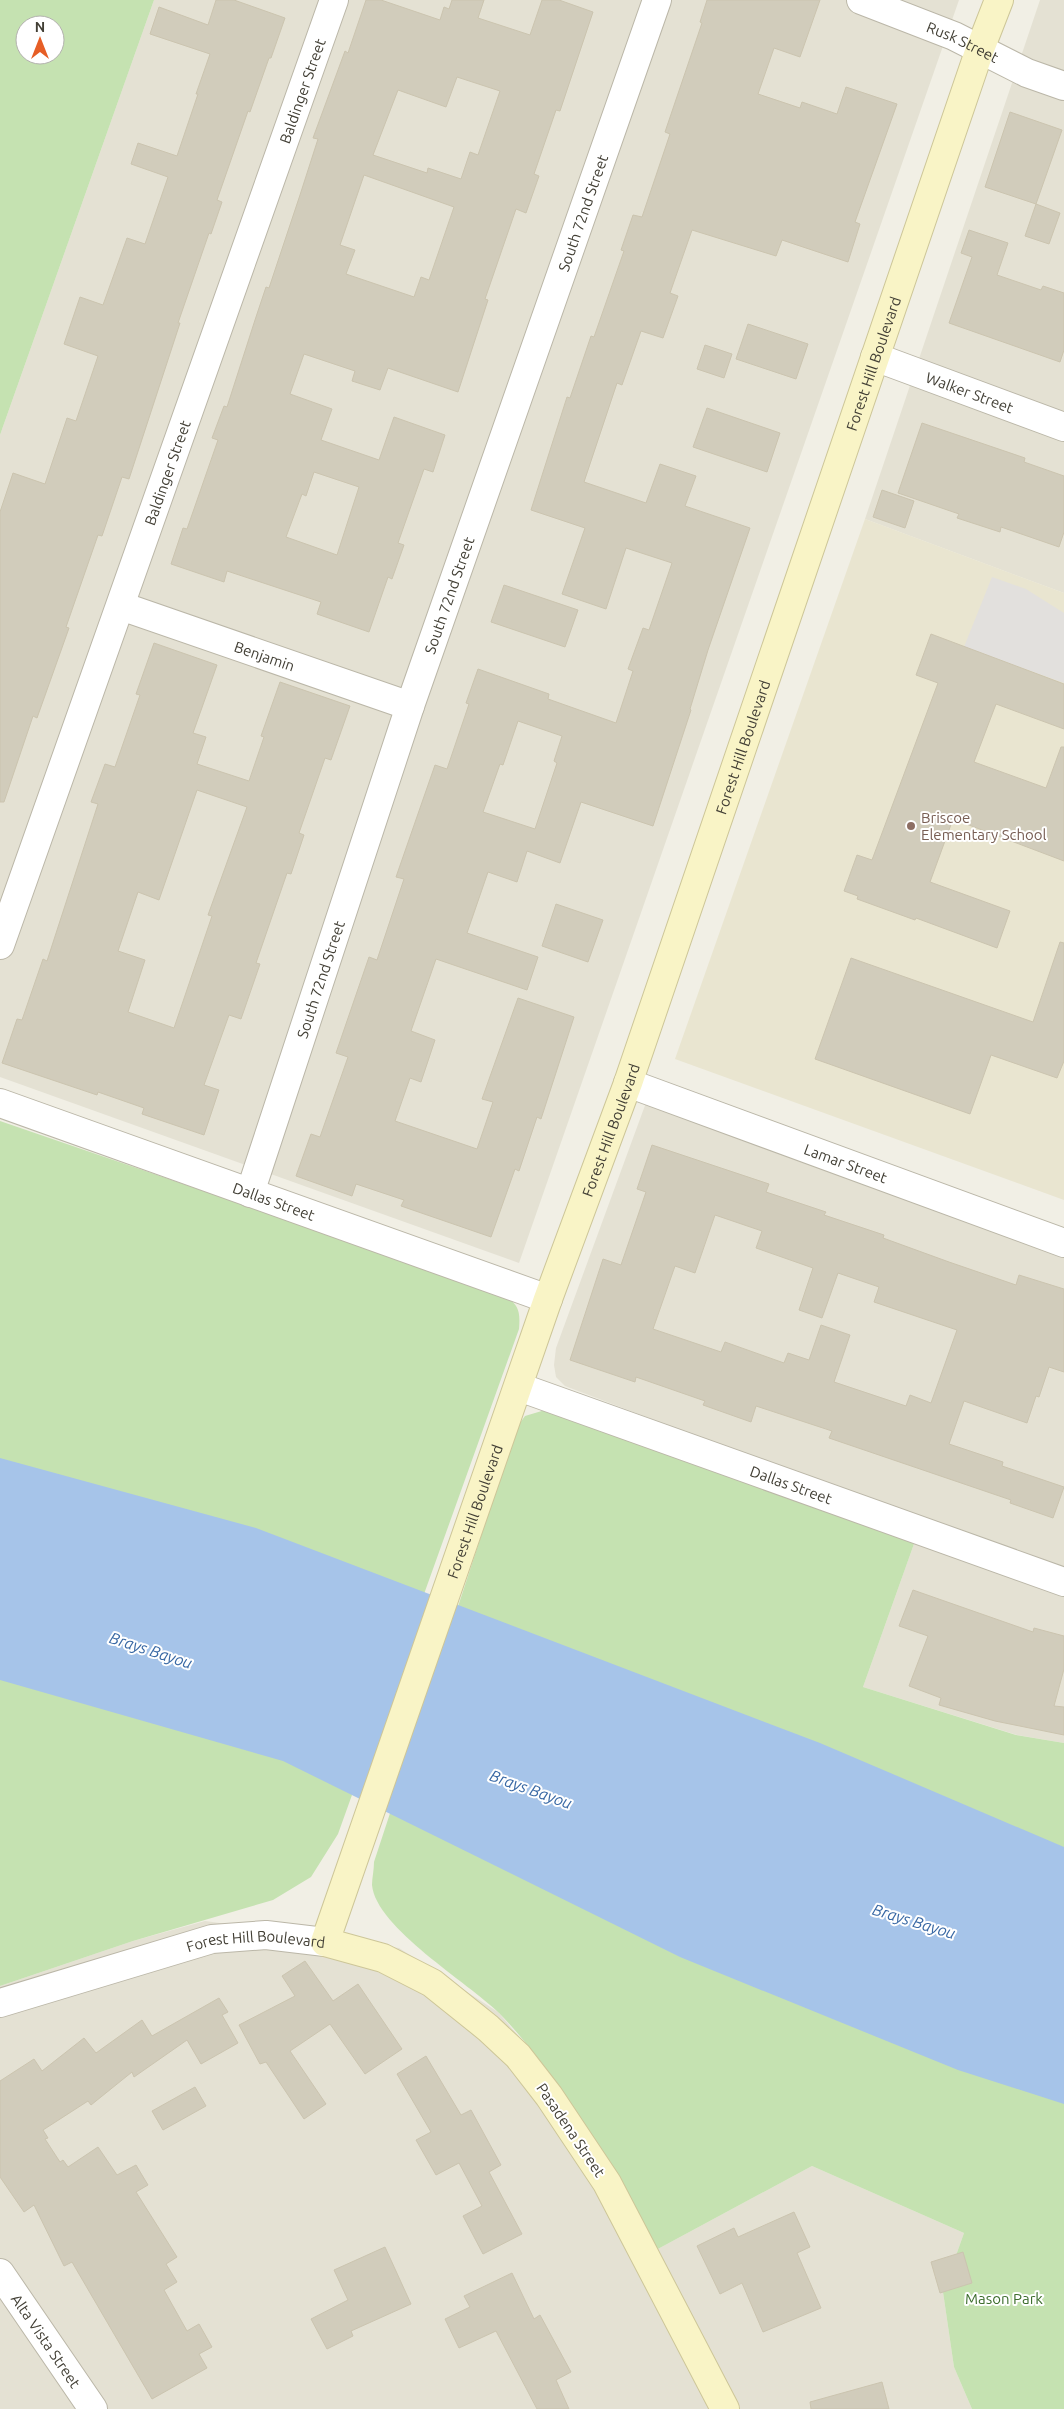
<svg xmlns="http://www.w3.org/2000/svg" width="1064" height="2409" font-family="Ubuntu,sans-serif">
<rect width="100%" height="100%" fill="#f1efe5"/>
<g fill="#e4e1d3">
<path d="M 154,0 L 959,0 L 519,1263 L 0,1077 L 0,435 Z"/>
<path d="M 1040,0 L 1064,0 L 1064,593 L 865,519 Z"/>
<path d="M 647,1100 L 1064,1253 L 1064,1743 L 1017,1735 L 863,1687 L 915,1541 L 796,1474 L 565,1386 L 556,1377 L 554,1365 L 556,1348 Z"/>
<path d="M 205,1921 L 399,1948 L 498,2012 L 541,2062 L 588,2129 L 656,2250 L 812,2166 L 964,2233 L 943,2292 L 954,2367 L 972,2409 L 0,2409 L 0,1986 L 133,1941 Z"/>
</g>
<path fill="#e9e5d0" d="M 865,519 L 1064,593 L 1064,1200 L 675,1059 Z"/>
<g fill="#c5e2b1" fill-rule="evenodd">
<path d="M 0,0 L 154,0 L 0,435 ZM 25,25 L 55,25 L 55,55 L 25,55 Z"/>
<path d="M 0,1121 L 497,1292 C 516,1302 521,1306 519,1329 L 338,1834 L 311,1877 L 273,1900 L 133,1941 L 0,1986 Z"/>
<path d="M 545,1410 L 915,1541 L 863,1687 L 1016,1735 L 1064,1743 L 1064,2409 L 972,2409 L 954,2367 L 943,2292 L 964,2233 L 812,2166 L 656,2250 C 609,2168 566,2082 499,2013 C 469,1983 376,1928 372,1885 C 372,1878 374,1870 374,1862 L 517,1427 L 525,1416 Z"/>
</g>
<path fill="#e2e0dd" d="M 992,577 L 1026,589 L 1064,613 L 1064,683 L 964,647 Z"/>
<path fill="#a6c4e9" d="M 0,1458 L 256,1528 L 820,1743 L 1064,1847 L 1064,2104 L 958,2070 L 680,1957 L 283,1761 L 0,1680 Z"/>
<g fill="#d1ccbb" stroke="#cbc4af" fill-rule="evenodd">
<path d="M 216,0 L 234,0 L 285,18 L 271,58 L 269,58 L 250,112 L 248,111 L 217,200 L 222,202 L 211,234 L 209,233 L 178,323 L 180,323 L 129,479 L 122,477 L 102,536 L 98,535 L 66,627 L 69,628 L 37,718 L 33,716 L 4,802 L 0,802 L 0,512 L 13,473 L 45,484 L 67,418 L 76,421 L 98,356 L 64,344 L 80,297 L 103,305 L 127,238 L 145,244 L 168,177 L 131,164 L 138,143 L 177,156 L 198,94 L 196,94 L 210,54 L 150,34 L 159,7 L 208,25 Z"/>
<path d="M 366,0 L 381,0 L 440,20 L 444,7 L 449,9 L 452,0 L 484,0 L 478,18 L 530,35 L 542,0 L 559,0 L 593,12 L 560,111 L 556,110 L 534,174 L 539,176 L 526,213 L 516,209 L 485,299 L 488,300 L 458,392 L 388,368 L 380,390 L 352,381 L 355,371 L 304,354 L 290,394 L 332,409 L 321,440 L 379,460 L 394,417 L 445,435 L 433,472 L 424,469 L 398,543 L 404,545 L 392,579 L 388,577 L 369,632 L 317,614 L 321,602 L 227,571 L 224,582 L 171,564 L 183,528 L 187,529 L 218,440 L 212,438 L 224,406 L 227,407 L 255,320 L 266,287 L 269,288 L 300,195 L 318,139 L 313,138 L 345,51 L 348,53 ZM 457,77 L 500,91 L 478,155 L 470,152 L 461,179 L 428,168 L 427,173 L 373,155 L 398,90 L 446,107 ZM 364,175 L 454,207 L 429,280 L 421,277 L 414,297 L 346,274 L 355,250 L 340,245 ZM 314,472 L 359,487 L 337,555 L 286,537 L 302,494 L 306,496 Z"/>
<path d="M 707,0 L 820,0 L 800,57 L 774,48 L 758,94 L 800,108 L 802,102 L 837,114 L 846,87 L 897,104 L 855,222 L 860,224 L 848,262 L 782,240 L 776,256 L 692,230 L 670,293 L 678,296 L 663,338 L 641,331 L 622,385 L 617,383 L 584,482 L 646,503 L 660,464 L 696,476 L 685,506 L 750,528 L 708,650 L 690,709 L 691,710 L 653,826 L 581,802 L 560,863 L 527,851 L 517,882 L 488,872 L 467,933 L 538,957 L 527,990 L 436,959 L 411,1031 L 435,1040 L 421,1082 L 410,1078 L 395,1121 L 477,1149 L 493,1102 L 482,1099 L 518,998 L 574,1017 L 541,1119 L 537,1117 L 519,1171 L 515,1169 L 491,1237 L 401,1206 L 404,1200 L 356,1184 L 352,1196 L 296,1176 L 311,1134 L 320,1137 L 348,1057 L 336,1053 L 369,957 L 377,960 L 404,879 L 396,877 L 435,765 L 447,769 L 469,704 L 466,703 L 478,669 L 549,694 L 548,699 L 616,723 L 633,671 L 628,669 L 643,628 L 649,630 L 672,563 L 626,548 L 606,609 L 562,594 L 585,528 L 531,510 L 567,397 L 570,398 L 591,336 L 594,337 L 624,251 L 621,250 L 633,215 L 642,217 L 670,134 L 665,132 L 702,23 L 700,22 ZM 518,721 L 562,736 L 554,761 L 557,763 L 535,829 L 483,812 L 500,764 L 503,765 Z"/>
<path d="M 1010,112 L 1062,130 L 1036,204 L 985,187 Z"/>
<path d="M 1036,204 L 1060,213 L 1049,244 L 1025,236 Z"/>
<path d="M 969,230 L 1008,243 L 997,275 L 1041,290 L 1043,286 L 1064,293 L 1064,350 L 1060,362 L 949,323 L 972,257 L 961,253 Z"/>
<path d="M 748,324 L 808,344 L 796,379 L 736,359 Z"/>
<path d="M 705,345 L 732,354 L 724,378 L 697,369 Z"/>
<path d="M 707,408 L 780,433 L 767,472 L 693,447 Z"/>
<path d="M 922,423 L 1025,458 L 1024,462 L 1064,476 L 1064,532 L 1059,547 L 1001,527 L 1000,532 L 957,518 L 959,514 L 898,493 Z"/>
<path d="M 882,490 L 914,501 L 905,528 L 873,517 Z"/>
<path d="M 504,585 L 578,610 L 565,647 L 491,622 Z"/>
<path d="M 931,634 L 1064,684 L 1064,729 L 996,704 L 974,762 L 1046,788 L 1061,747 L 1064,747 L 1064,861 L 953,819 L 930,882 L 1010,911 L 997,948 L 916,918 L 915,920 L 857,899 L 858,896 L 844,891 L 857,855 L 872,860 L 938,683 L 916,675 Z"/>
<path d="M 154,643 L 217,665 L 193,733 L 206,737 L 197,764 L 249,781 L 264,737 L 261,736 L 280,682 L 350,706 L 331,760 L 325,758 L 299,833 L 304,835 L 291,874 L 287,873 L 256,963 L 260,964 L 241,1019 L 229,1015 L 204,1085 L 219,1090 L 204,1135 L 142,1114 L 144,1108 L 98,1092 L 97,1095 L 2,1063 L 17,1019 L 22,1020 L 43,959 L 47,961 L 98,804 L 91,802 L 105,764 L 115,767 L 140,695 L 136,694 ZM 197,790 L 247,807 L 208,915 L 212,916 L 174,1028 L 128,1012 L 145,960 L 118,951 L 138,892 L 159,900 Z"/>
<path d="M 556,904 L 603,920 L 588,962 L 542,946 Z"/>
<path d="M 1060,942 L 1064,943 L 1064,1061 L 1057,1078 L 991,1055 L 970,1114 L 815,1059 L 851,958 L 1033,1022 Z"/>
<path d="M 652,1145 L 769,1184 L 766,1192 L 826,1212 L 824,1215 L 884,1235 L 883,1238 L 949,1262 L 1016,1285 L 1019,1275 L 1064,1289 L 1064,1372 L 1049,1367 L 1039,1397 L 1036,1396 L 1027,1423 L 964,1401 L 949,1444 L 1003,1462 L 1002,1466 L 1064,1487 L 1053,1518 L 1010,1503 L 1011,1500 L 829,1438 L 832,1431 L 756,1406 L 751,1422 L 703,1405 L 705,1401 L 636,1377 L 635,1382 L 570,1360 L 603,1259 L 621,1265 L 646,1192 L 637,1189 ZM 715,1215 L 762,1231 L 756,1248 L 813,1268 L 799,1310 L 822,1318 L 838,1273 L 879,1287 L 874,1302 L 957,1330 L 931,1403 L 910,1395 L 906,1406 L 834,1382 L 850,1335 L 821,1325 L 809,1360 L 788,1353 L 784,1363 L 725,1342 L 721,1352 L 653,1329 L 675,1266 L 695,1273 Z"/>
<path d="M 913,1590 L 1033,1632 L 1034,1628 L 1064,1636 L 1064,1669 L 1054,1706 L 1064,1707 L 1064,1735 L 995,1721 L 939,1705 L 941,1698 L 909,1686 L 928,1636 L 899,1626 Z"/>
<path d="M 305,1961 L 333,2001 L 358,1984 L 402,2049 L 365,2074 L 330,2024 L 290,2051 L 326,2104 L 304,2119 L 266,2062 L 260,2064 L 239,2025 L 295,1996 L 282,1976 Z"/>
<path d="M 219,1998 L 228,2012 L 222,2015 L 238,2043 L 201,2064 L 187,2040 L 134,2077 L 132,2072 L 91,2105 L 88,2101 L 43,2130 L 48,2138 L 45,2139 L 60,2162 L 63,2160 L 68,2167 L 98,2147 L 117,2175 L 136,2165 L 148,2185 L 136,2192 L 177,2257 L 166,2264 L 177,2282 L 164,2290 L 187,2331 L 199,2324 L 212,2347 L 199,2354 L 207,2368 L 152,2399 L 72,2262 L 64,2266 L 34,2205 L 24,2212 L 0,2177 L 0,2081 L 34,2059 L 42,2071 L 84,2038 L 96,2053 L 142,2020 L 152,2036 Z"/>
<path d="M 426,2056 L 461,2115 L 471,2110 L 501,2165 L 489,2172 L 522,2234 L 483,2254 L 463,2216 L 482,2206 L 459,2163 L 436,2175 L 416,2140 L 431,2132 L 397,2074 Z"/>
<path d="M 195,2087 L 206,2106 L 163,2130 L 152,2111 Z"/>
<path d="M 794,2212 L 810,2247 L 797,2253 L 821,2308 L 763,2332 L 742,2283 L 720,2294 L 697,2246 L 734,2228 L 738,2237 Z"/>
<path d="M 385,2247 L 411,2304 L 351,2331 L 353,2336 L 327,2349 L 311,2319 L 348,2300 L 334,2270 Z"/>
<path d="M 963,2252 L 972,2283 L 940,2293 L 931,2262 Z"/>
<path d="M 512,2273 L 534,2319 L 540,2315 L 571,2372 L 556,2380 L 569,2409 L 537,2409 L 496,2331 L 459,2348 L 445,2319 L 470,2307 L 464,2296 Z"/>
<path d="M 882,2382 L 889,2409 L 811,2409 L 810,2402 Z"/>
</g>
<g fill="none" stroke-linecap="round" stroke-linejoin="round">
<defs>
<g id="street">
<path id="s1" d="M 861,0 L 954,36 L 1027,73 L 1064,86"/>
<path id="s2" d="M 875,357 L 1064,427"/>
<path id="s3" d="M 121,606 L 410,706"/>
<path id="s4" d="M 0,945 L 334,0"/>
<path id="s5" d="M 628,1083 L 1064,1243"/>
<path id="s6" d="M 0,1103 L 548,1299"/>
<path id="s7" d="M 250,1193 L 410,706 L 657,0"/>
<path id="s8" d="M 519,1387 L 1064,1582"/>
<path id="s9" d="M 0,2003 L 212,1939 L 266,1935 L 325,1942"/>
<path id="s10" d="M 0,2273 L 93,2409"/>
</g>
<g id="secondary">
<path id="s11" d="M 725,2409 L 607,2183 L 549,2096 L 518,2056 L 488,2028 L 432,1983 L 383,1958 L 325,1942 L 548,1299 L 628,1083 L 980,49 L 999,0"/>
</g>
</defs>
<use href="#street" stroke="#bbb7a8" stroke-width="30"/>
<use href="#secondary" stroke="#cdc698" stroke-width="30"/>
<use href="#street" stroke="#fff" stroke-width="28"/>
<use href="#secondary" stroke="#f9f4c6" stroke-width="28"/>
</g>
<circle fill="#8d6e63" stroke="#fff" stroke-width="2" cx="911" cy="826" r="5"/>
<g text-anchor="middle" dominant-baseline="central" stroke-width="4" stroke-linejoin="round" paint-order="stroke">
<g font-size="15" fill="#423f35" stroke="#fff">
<text stroke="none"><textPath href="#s1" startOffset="110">Rusk Street</textPath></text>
<text stroke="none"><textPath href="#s4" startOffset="906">Baldinger Street</textPath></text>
<text stroke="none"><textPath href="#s7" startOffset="1035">South 72nd Street</textPath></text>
<text stroke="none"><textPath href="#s11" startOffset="2309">Forest Hill Boulevard</textPath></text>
<text stroke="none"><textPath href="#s2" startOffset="101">Walker Street</textPath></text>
<text stroke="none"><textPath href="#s4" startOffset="501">Baldinger Street</textPath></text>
<text stroke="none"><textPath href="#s7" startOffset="630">South 72nd Street</textPath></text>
<text stroke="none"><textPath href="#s3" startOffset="152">Benjamin</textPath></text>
<text stroke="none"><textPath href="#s11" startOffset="1904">Forest Hill Boulevard</textPath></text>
<text stroke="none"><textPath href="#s7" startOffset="225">South 72nd Street</textPath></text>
<text stroke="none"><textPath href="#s11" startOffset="1499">Forest Hill Boulevard</textPath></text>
<text stroke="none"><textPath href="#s5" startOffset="232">Lamar Street</textPath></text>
<text stroke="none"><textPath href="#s6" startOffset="291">Dallas Street</textPath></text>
<text stroke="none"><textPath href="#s8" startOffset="289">Dallas Street</textPath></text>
<text stroke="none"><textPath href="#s11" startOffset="1094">Forest Hill Boulevard</textPath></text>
<text stroke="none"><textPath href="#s9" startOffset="265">Forest Hill Boulevard</textPath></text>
<text transform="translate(571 2130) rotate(56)">Pasadena Street</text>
<text stroke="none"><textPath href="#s10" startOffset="82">Alta Vista Street</textPath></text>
</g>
<g font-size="15" fill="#785e54" stroke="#fff" text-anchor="start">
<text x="921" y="817">Briscoe<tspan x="921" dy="17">Elementary School</tspan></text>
</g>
<g font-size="15" fill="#3d6e2e" stroke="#fff">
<text x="1004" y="2298">Mason Park</text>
</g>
<g font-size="16" font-style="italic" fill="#3868a4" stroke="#fff">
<text transform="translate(151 1650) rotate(18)">Brays Bayou</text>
<text transform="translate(531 1789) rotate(20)">Brays Bayou</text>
<text transform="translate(914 1921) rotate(17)">Brays Bayou</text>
</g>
</g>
<g transform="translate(40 40)"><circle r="24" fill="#ffffff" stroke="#b3b2ae"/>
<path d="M0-4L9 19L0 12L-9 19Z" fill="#e65e26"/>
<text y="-8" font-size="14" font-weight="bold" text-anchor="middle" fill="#423f35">N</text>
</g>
</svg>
